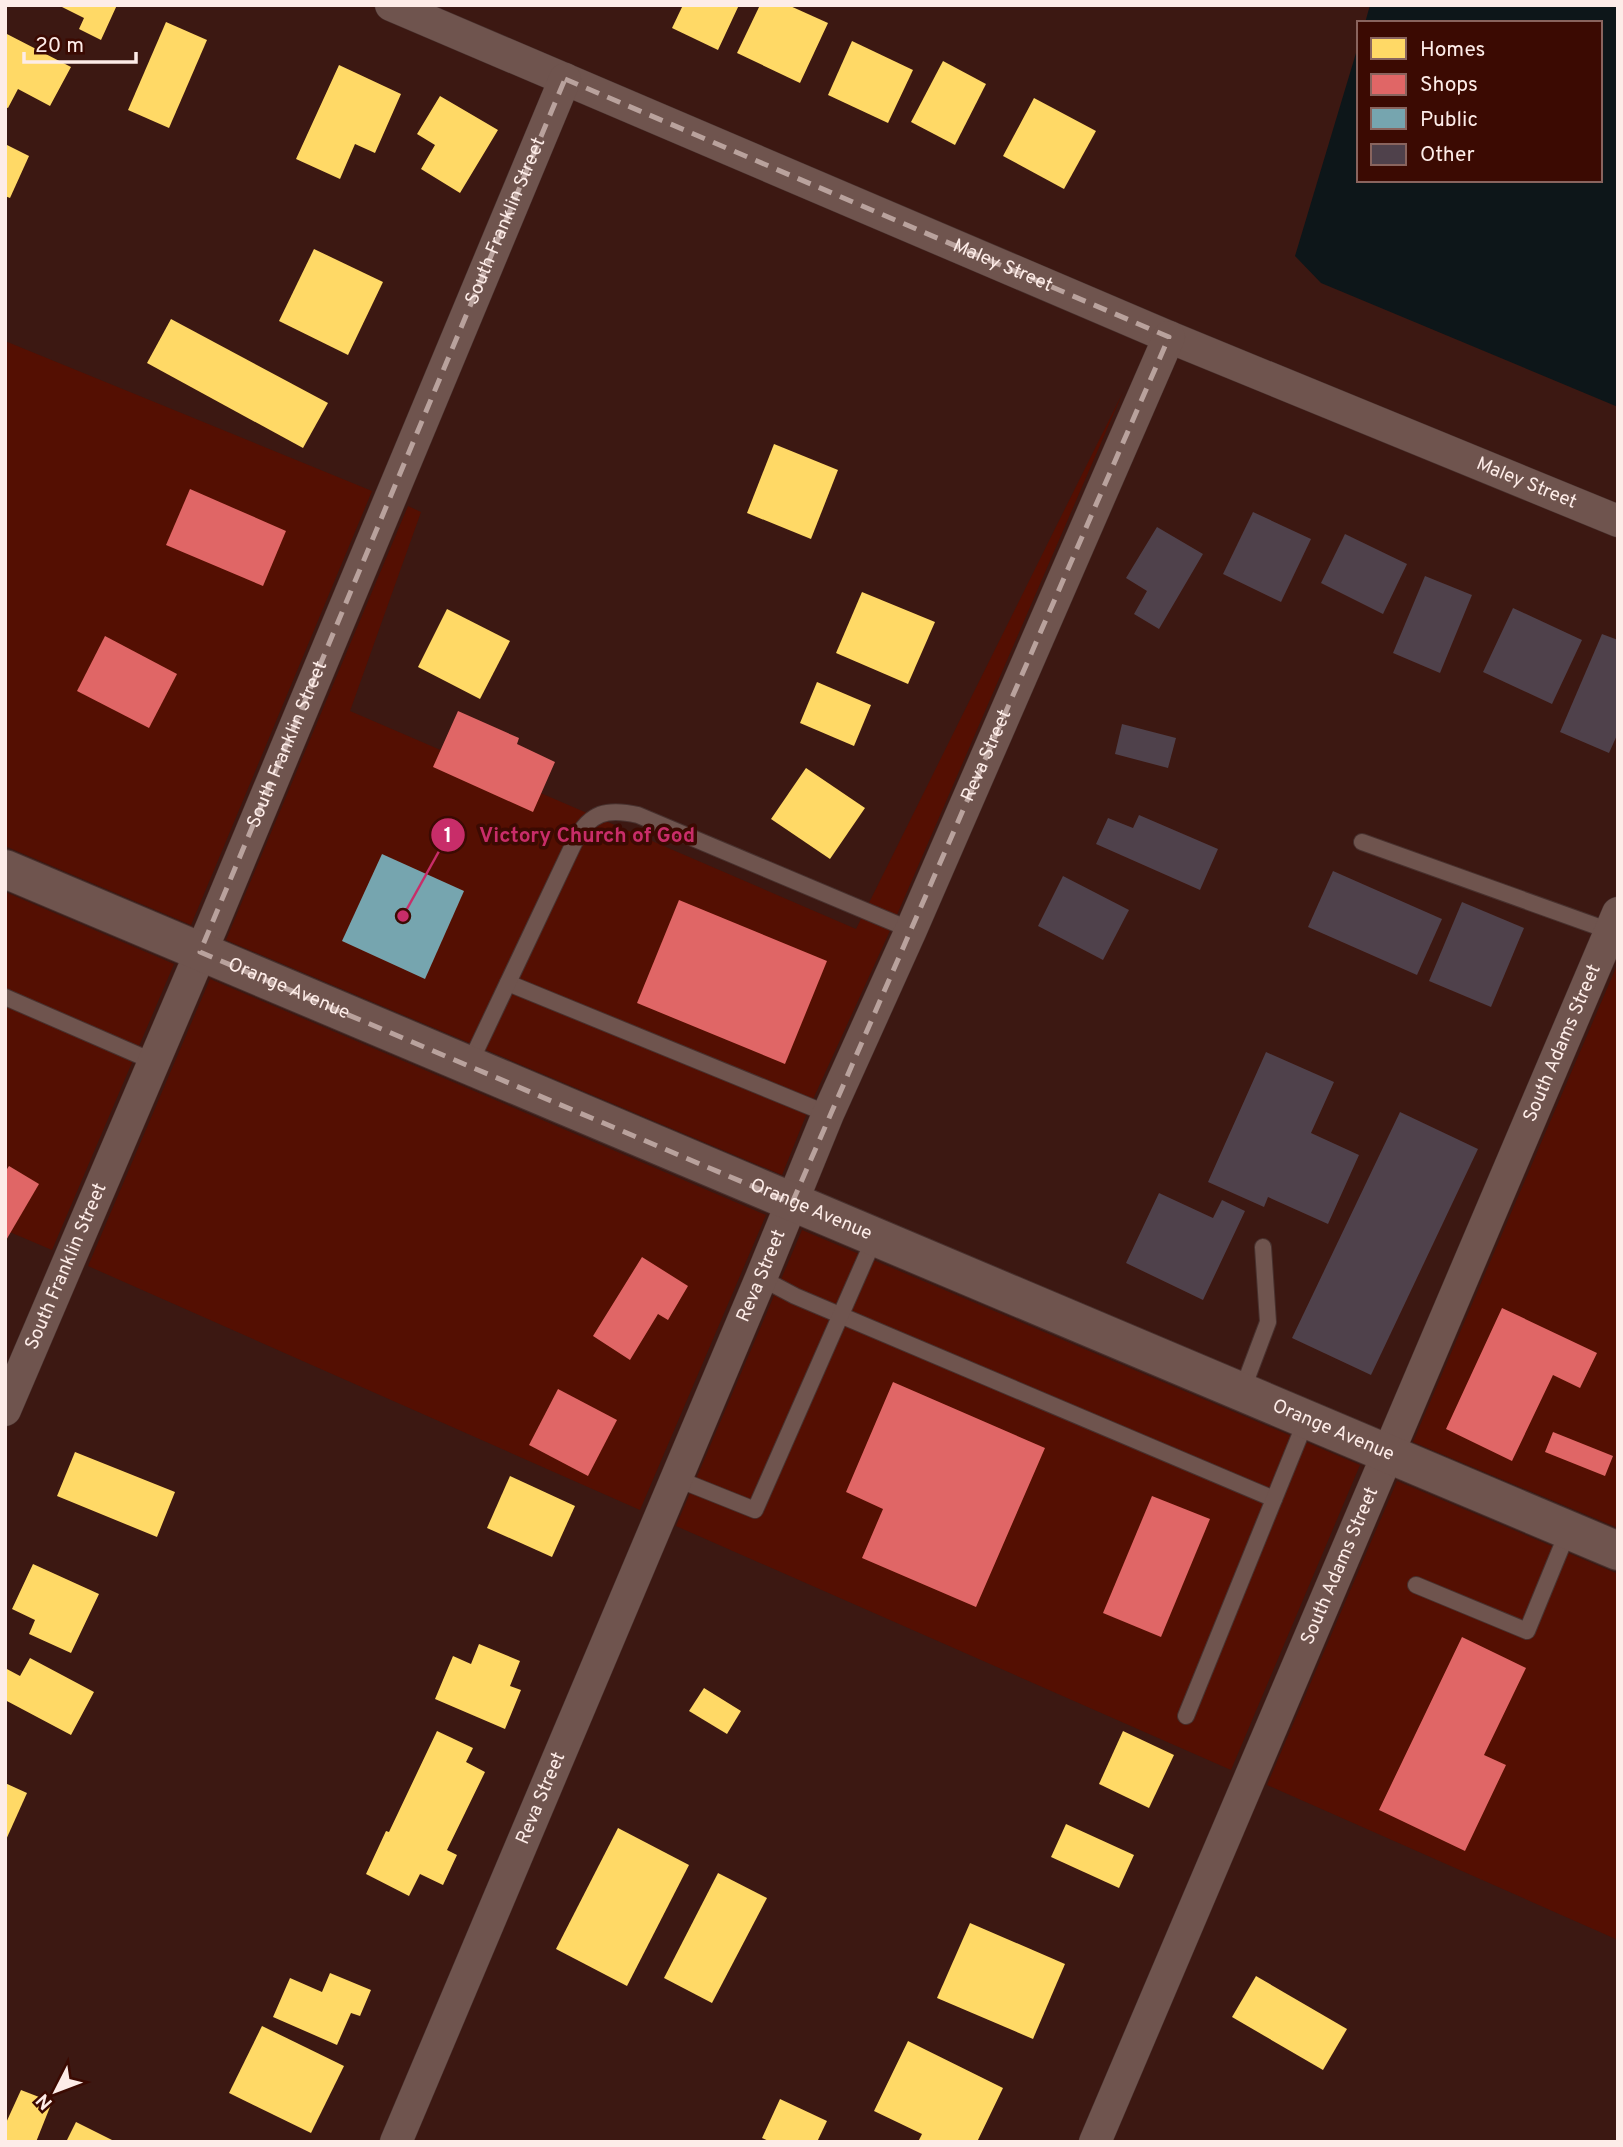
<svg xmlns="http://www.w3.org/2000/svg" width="1623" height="2147" font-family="Overpass,sans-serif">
<rect width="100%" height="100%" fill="#3c1812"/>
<g fill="#540f02">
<path d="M 5,341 L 372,491 L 191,925 L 5,846 Z"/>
<path d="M 1123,392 L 893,924 L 809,1108 L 782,1175 L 226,940 L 408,506 L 421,512 L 350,711 L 856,929 Z"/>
<path d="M 5,892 L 174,964 L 52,1250 L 5,1230 Z"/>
<path d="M 1618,963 L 1618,1528 L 1413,1442 Z"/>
<path d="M 210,979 L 766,1215 L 640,1510 L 88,1266 Z"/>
<path d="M 802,1230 L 1360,1465 L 1231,1770 L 676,1526 Z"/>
<path d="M 1397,1481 L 1618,1574 L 1618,1940 L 1267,1785 Z"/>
</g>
<path fill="#0d1619" d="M 1370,5 L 1618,5 L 1618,407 L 1321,283 L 1295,256 L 1359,43 L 1359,180 L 1600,180 L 1600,23 L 1365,23 Z"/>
<g fill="#ffd966">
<path d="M 58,5 L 117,5 L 101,40 L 79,29 L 84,18 Z"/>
<path d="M 683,5 L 739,5 L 718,50 L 672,28 Z"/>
<path d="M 760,5 L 788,5 L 828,23 L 800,83 L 737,53 Z"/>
<path d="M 166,22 L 207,40 L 169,128 L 128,110 Z"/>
<path d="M 5,33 L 71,67 L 50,106 L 18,89 L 8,108 L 5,107 Z"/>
<path d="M 852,41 L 913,70 L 888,123 L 828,95 Z"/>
<path d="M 943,61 L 986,84 L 955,145 L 911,122 Z"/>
<path d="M 339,65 L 401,94 L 375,153 L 355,144 L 340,179 L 296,159 Z"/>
<path d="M 440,96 L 498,130 L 460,193 L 421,169 L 435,145 L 417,134 Z"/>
<path d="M 1034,98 L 1096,131 L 1064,189 L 1003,156 Z"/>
<path d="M 5,144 L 29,156 L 10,198 L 5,196 Z"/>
<path d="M 314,249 L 383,282 L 348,355 L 279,321 Z"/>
<path d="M 171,319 L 328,403 L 303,448 L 147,363 Z"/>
<path d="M 774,444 L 838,470 L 811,539 L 747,513 Z"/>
<path d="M 862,592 L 935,622 L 908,684 L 836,653 Z"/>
<path d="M 447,609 L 510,641 L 480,699 L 418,667 Z"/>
<path d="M 817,682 L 871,705 L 854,746 L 800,723 Z"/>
<path d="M 806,768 L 865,808 L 830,859 L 771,819 Z"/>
<path d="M 75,1452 L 175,1492 L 157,1537 L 57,1496 Z"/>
<path d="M 510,1476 L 575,1506 L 552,1557 L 487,1528 Z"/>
<path d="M 33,1564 L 99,1594 L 71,1653 L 29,1634 L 35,1620 L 12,1609 Z"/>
<path d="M 479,1644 L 520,1661 L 510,1686 L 521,1690 L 505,1729 L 435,1699 L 453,1656 L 471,1664 Z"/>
<path d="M 30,1658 L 94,1692 L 71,1735 L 5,1700 L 5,1668 L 20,1676 Z"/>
<path d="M 704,1688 L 741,1711 L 727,1734 L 689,1711 Z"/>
<path d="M 437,1731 L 473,1748 L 466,1762 L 485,1772 L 447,1850 L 457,1855 L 443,1885 L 420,1874 L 409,1896 L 366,1874 L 386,1831 L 389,1832 Z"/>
<path d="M 1123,1731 L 1174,1755 L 1149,1808 L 1099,1784 Z"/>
<path d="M 5,1783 L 27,1793 L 5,1842 Z"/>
<path d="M 1066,1824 L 1134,1855 L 1119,1888 L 1051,1857 Z"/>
<path d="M 618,1828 L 689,1865 L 627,1986 L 556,1949 Z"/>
<path d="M 718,1873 L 767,1898 L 712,2003 L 664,1978 Z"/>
<path d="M 970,1923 L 1065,1964 L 1033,2039 L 937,1998 Z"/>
<path d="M 330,1973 L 371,1990 L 360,2016 L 351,2013 L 337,2045 L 273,2017 L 290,1978 L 322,1992 Z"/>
<path d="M 1256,1976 L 1347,2029 L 1323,2070 L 1232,2017 Z"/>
<path d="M 262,2026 L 344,2066 L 311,2133 L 229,2093 Z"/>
<path d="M 908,2041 L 1003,2088 L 977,2142 L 918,2142 L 922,2134 L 874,2111 Z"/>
<path d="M 21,2090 L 52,2102 L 36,2142 L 5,2142 L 5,2125 Z"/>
<path d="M 780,2099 L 827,2121 L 817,2142 L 771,2142 L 762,2138 Z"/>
<path d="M 76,2122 L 116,2142 L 66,2142 Z"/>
</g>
<g fill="#e06666">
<path d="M 190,489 L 286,531 L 263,586 L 166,545 Z"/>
<path d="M 105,636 L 177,674 L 149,728 L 77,691 Z"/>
<path d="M 458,711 L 519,738 L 517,744 L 555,762 L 533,812 L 433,767 Z"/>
<path d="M 679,900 L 827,961 L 785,1064 L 637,1003 Z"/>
<path d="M 9,1166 L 39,1184 L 5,1242 L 5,1172 Z"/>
<path d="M 642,1257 L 688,1286 L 668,1320 L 658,1314 L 630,1360 L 593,1336 Z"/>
<path d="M 1502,1308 L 1597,1353 L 1580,1388 L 1553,1375 L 1512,1461 L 1446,1429 Z"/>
<path d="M 893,1382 L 1045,1448 L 976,1607 L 862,1558 L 883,1509 L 846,1492 Z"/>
<path d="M 558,1389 L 617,1420 L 588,1476 L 529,1445 Z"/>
<path d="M 1553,1432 L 1613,1456 L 1605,1476 L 1545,1452 Z"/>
<path d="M 1152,1496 L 1210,1519 L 1161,1637 L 1103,1613 Z"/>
<path d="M 1462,1637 L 1526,1668 L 1484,1755 L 1506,1765 L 1465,1851 L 1379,1810 Z"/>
</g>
<path fill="#76a5af" d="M 382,854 L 464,891 L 425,979 L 342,941 Z"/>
<g fill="#4f414b">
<path d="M 1253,512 L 1311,539 L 1281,602 L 1223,574 Z"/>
<path d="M 1157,527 L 1203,554 L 1159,629 L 1134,614 L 1147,591 L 1126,578 Z"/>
<path d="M 1345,534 L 1407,564 L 1383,614 L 1321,583 Z"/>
<path d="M 1425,576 L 1472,595 L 1440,673 L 1393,653 Z"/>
<path d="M 1513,608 L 1582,640 L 1552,704 L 1483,672 Z"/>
<path d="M 1602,634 L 1618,640 L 1618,733 L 1609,753 L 1560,732 Z"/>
<path d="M 1122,724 L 1176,738 L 1168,768 L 1115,754 Z"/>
<path d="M 1139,815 L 1218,849 L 1200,890 L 1096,844 L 1108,818 L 1133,828 Z"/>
<path d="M 1333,871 L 1442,919 L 1417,975 L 1308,927 Z"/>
<path d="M 1063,876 L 1129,910 L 1103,960 L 1038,926 Z"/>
<path d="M 1462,902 L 1524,928 L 1491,1007 L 1429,981 Z"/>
<path d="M 1266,1052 L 1334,1082 L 1311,1133 L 1359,1155 L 1328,1224 L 1268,1197 L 1264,1207 L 1208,1182 Z"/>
<path d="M 1400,1112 L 1478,1149 L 1371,1375 L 1292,1338 Z"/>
<path d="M 1159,1193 L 1213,1218 L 1222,1200 L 1245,1211 L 1203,1300 L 1126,1263 Z"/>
</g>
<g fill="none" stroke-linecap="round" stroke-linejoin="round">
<defs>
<g id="lane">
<path d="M 1362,842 L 1610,931"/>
<path d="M 508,983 L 828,1114"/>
<path d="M 5,997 L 152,1061"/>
<path d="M 469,1065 L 575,841 C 590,812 607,808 638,815 L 911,930"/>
<path d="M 761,1278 L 795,1296 L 1274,1499"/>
<path d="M 1242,1391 L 1268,1322 L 1263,1247"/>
<path d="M 675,1478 L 755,1510 L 875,1237"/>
<path d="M 1416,1585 L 1527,1631 L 1568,1531"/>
<path d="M 1186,1716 L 1307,1418"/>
</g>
<g id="street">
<path id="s1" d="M 391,5 L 1169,337 L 1618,521"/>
<path id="s2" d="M 5,1410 L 212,926 L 565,79"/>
<path id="s3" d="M 396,2142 L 761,1278 L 828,1114 L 911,930 L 1169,337"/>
<path id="s4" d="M 1095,2142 L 1618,913"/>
</g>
<g id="secondary">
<path id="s5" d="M 5,869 L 1618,1551"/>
</g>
</defs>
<use href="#lane" stroke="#48312e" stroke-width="18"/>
<use href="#street" stroke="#48312e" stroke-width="33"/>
<use href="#secondary" stroke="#48312e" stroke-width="40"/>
<use href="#lane" stroke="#6f544e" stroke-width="16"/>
<use href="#street" stroke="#6f544e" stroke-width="32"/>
<use href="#secondary" stroke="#6f544e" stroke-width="38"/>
</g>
<path fill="none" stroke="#b9a29d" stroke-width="5" stroke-dasharray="14 9" stroke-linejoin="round" d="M 565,79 L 1169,337 L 792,1203 L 200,952 Z"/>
<g text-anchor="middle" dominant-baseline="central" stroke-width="7" stroke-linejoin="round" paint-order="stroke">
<g font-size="19" fill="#fdece8" stroke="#3b0a02">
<text stroke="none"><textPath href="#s2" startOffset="1290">South Franklin Street</textPath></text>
<text stroke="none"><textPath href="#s1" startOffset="665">Maley Street</textPath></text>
<text stroke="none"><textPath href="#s1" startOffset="1232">Maley Street</textPath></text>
<text stroke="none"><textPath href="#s2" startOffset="723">South Franklin Street</textPath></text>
<text stroke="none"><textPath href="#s3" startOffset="1507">Reva Street</textPath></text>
<text stroke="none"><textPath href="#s5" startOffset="308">Orange Avenue</textPath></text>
<text stroke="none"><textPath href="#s4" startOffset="1194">South Adams Street</textPath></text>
<text stroke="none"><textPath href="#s5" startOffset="875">Orange Avenue</textPath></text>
<text stroke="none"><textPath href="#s2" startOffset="156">South Franklin Street</textPath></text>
<text stroke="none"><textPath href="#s3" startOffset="940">Reva Street</textPath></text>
<text stroke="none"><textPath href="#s5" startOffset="1442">Orange Avenue</textPath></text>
<text stroke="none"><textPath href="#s4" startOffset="626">South Adams Street</textPath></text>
<text stroke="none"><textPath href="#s3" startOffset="373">Reva Street</textPath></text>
</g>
</g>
<path fill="none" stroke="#c82d69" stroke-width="2.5" d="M403 916L448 835"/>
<g fill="#c82d69" stroke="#3b0a02" stroke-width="2.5">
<circle cx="403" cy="916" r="7"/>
<circle cx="448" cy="835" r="18"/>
</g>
<g font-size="21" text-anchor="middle" font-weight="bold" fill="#fff">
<text x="448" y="842">1</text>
</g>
<g font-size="21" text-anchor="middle" font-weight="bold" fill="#c82d69" stroke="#3b0a02" stroke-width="7" stroke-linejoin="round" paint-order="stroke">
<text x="587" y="842">Victory Church of God</text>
</g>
<rect width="1623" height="2147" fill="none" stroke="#fdece8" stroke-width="14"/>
<rect x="1357" y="21" width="245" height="161" fill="#3b0a02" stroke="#89645e" stroke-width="2"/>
<rect x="1371" y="38" width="35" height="21" fill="#ffd966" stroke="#89645e" stroke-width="2"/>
<text x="1420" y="56" font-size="21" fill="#fdece8">Homes</text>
<rect x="1371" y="74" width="35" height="21" fill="#e06666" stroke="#89645e" stroke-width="2"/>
<text x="1420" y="91" font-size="21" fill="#fdece8">Shops</text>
<rect x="1371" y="108" width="35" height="21" fill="#76a5af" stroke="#89645e" stroke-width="2"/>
<text x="1420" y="126" font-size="21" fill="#fdece8">Public</text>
<rect x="1371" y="144" width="35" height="21" fill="#4f414b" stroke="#89645e" stroke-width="2"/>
<text x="1420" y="161" font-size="21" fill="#fdece8">Other</text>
<g transform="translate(56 2091) rotate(228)" stroke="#3b0a02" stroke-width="5" paint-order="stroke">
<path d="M0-5L12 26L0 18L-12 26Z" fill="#fdece8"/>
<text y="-10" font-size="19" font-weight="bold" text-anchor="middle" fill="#fdece8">N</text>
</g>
<path d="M24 52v10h112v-10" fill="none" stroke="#fdece8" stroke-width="3.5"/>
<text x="35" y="52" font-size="21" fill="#fdece8" stroke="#3b0a02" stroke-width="5" paint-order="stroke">20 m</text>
</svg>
